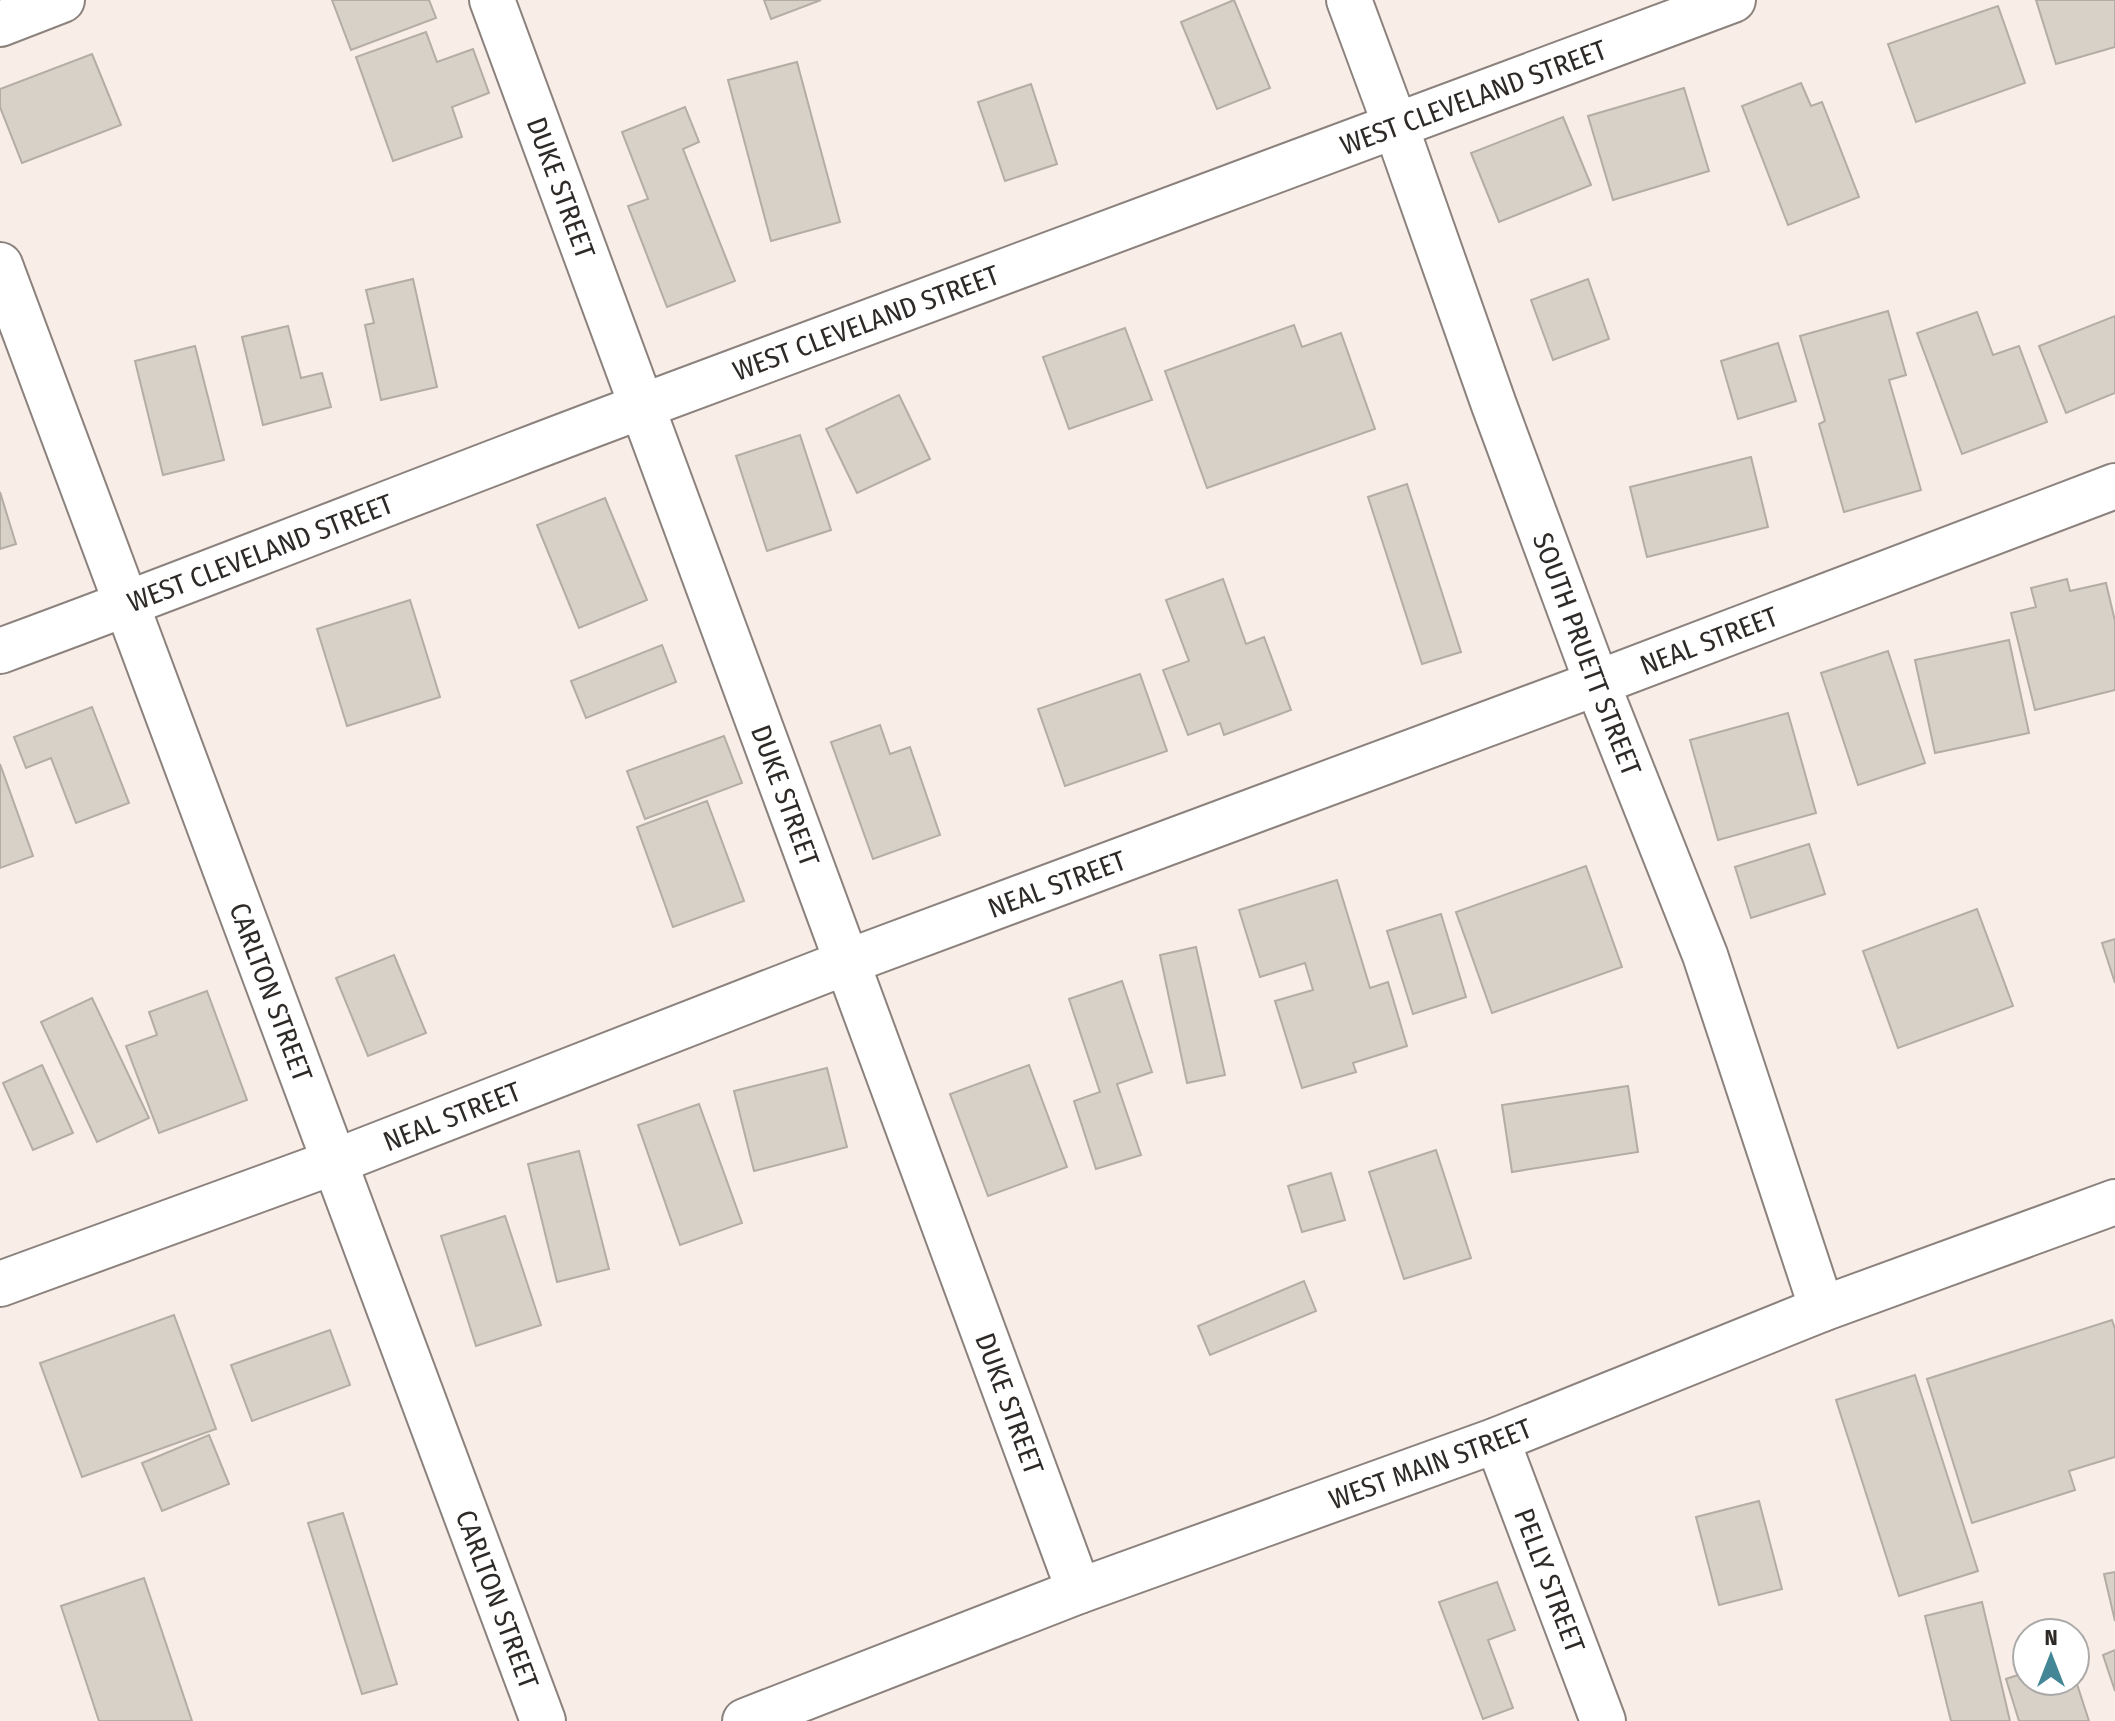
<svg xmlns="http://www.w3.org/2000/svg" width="2115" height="1721" font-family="'Fira Sans Condensed',sans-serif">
<rect width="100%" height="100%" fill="#f8ede7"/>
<g fill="#d7d1c8" stroke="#b3ada4" stroke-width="2">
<path d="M 332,0 L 429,0 L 436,18 L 351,50 Z"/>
<path d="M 764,0 L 821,0 L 771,19 Z"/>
<path d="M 1234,0 L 1270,88 L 1217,109 L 1181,22 Z"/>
<path d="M 2036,0 L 2115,0 L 2115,47 L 2056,64 Z"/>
<path d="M 1998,6 L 2025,83 L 1916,122 L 1888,44 Z"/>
<path d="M 426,32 L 437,62 L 473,49 L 489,93 L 452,107 L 462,137 L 393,161 L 356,57 Z"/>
<path d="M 92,54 L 121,125 L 22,163 L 0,107 L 0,89 Z"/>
<path d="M 797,62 L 840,222 L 771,241 L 728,80 Z"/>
<path d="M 1801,83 L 1811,106 L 1822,102 L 1859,197 L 1788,225 L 1742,106 Z"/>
<path d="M 1031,84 L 1057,164 L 1005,181 L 978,102 Z"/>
<path d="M 1684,88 L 1709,171 L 1613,200 L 1588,116 Z"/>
<path d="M 685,107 L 699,142 L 683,149 L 735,281 L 667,307 L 628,206 L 648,199 L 622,132 Z"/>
<path d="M 1563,117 L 1591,185 L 1499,222 L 1471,153 Z"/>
<path d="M 413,279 L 437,387 L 381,400 L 365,325 L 374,323 L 366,290 Z"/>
<path d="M 1588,279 L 1609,339 L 1553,360 L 1531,300 Z"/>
<path d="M 1888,311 L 1906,375 L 1889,380 L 1921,490 L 1844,512 L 1819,424 L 1825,421 L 1800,336 Z"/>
<path d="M 1977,312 L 1993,355 L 2019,346 L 2047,422 L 1962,454 L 1917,333 Z"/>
<path d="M 2115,316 L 2115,393 L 2066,413 L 2039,346 Z"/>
<path d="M 1294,325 L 1302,347 L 1341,333 L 1375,429 L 1207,488 L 1165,371 Z"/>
<path d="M 288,326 L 301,378 L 322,373 L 331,407 L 263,425 L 242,337 Z"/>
<path d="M 1125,328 L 1152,400 L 1069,429 L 1043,357 Z"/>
<path d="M 1778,343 L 1796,401 L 1738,419 L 1721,361 Z"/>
<path d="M 195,346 L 224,460 L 163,475 L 135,361 Z"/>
<path d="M 899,395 L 930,459 L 857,493 L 826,429 Z"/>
<path d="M 800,435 L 831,530 L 767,551 L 736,456 Z"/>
<path d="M 1751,457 L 1768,527 L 1647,557 L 1630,487 Z"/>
<path d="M 1407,484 L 1461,652 L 1422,664 L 1368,497 Z"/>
<path d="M 0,492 L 16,544 L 0,549 Z"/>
<path d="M 605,498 L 647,600 L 579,628 L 537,525 Z"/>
<path d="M 1223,579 L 1246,644 L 1264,637 L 1291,710 L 1224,735 L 1220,723 L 1188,735 L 1163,670 L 1189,661 L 1166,600 Z"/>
<path d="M 2067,579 L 2070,591 L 2106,583 L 2115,621 L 2115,690 L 2035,710 L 2011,613 L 2036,607 L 2031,588 Z"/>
<path d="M 410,600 L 440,697 L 347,726 L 317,629 Z"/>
<path d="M 2009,640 L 2029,733 L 1935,753 L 1915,660 Z"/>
<path d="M 662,645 L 676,682 L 586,718 L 571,681 Z"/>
<path d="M 1888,651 L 1925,763 L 1858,785 L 1821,673 Z"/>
<path d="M 1140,674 L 1167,751 L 1065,786 L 1038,709 Z"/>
<path d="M 92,707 L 129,803 L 76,823 L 51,758 L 26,768 L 14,737 Z"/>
<path d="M 1788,713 L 1816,813 L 1718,840 L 1690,740 Z"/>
<path d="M 880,725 L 890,754 L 910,747 L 940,835 L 873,859 L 831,742 Z"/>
<path d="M 724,736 L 742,783 L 645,819 L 627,771 Z"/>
<path d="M 0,764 L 33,856 L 0,868 Z"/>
<path d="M 707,801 L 744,901 L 673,927 L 637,827 Z"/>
<path d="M 1809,844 L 1825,894 L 1751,918 L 1735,867 Z"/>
<path d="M 1586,866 L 1622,967 L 1492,1013 L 1456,912 Z"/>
<path d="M 1337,880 L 1370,988 L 1388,982 L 1407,1046 L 1353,1063 L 1356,1072 L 1302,1088 L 1275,1001 L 1313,990 L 1305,963 L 1260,977 L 1239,910 Z"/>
<path d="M 1977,909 L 2013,1006 L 1898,1048 L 1863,951 Z"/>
<path d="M 1441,914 L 1466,997 L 1413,1014 L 1387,931 Z"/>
<path d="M 2115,939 L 2115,983 L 2102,943 Z"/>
<path d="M 1196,947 L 1225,1075 L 1187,1083 L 1160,955 Z"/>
<path d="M 394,955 L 426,1033 L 368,1056 L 336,978 Z"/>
<path d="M 1122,981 L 1152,1072 L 1117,1084 L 1141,1155 L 1096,1169 L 1074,1101 L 1100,1092 L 1069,999 Z"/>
<path d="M 207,991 L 247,1100 L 159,1133 L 126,1046 L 157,1035 L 149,1012 Z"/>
<path d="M 92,998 L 149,1118 L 97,1142 L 41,1022 Z"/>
<path d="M 42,1065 L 73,1133 L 33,1150 L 3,1083 Z"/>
<path d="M 1029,1065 L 1067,1167 L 988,1196 L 950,1094 Z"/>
<path d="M 827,1068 L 847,1147 L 754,1171 L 734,1091 Z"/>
<path d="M 1628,1086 L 1638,1152 L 1512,1172 L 1502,1105 Z"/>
<path d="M 699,1104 L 742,1223 L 680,1245 L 638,1125 Z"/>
<path d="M 1436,1150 L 1471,1258 L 1404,1279 L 1369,1172 Z"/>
<path d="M 579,1151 L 609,1269 L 557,1282 L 528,1164 Z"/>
<path d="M 1331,1173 L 1345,1220 L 1302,1232 L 1288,1186 Z"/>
<path d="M 505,1216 L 541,1325 L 476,1346 L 441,1236 Z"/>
<path d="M 1304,1281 L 1316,1311 L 1210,1355 L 1198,1326 Z"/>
<path d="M 174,1315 L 216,1429 L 82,1477 L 40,1363 Z"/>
<path d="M 2112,1320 L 2115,1329 L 2115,1457 L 2069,1471 L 2075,1490 L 1972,1523 L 1927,1379 Z"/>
<path d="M 330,1330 L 350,1385 L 252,1421 L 231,1365 Z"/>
<path d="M 1915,1375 L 1978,1571 L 1899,1596 L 1836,1400 Z"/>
<path d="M 209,1435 L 229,1484 L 162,1511 L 142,1463 Z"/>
<path d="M 1759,1501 L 1782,1589 L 1719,1605 L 1696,1517 Z"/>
<path d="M 343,1513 L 397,1684 L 362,1694 L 308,1523 Z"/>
<path d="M 2115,1572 L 2115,1621 L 2104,1574 Z"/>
<path d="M 144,1578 L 192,1721 L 99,1721 L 61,1606 Z"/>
<path d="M 1497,1582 L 1515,1630 L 1488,1640 L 1513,1708 L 1483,1719 L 1439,1602 Z"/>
<path d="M 1982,1602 L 2010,1721 L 1951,1721 L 1925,1616 Z"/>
<path d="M 2115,1650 L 2115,1691 L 2103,1655 Z"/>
<path d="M 2027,1672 L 2027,1681 L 2075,1681 L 2075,1678 L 2089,1721 L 2019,1721 L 2006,1679 Z"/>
</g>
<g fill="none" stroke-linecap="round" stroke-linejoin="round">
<defs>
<g id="minor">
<path id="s1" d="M 492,0 L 1079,1591"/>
<path id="s2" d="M 1349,0 L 1396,127 L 1494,405 L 1597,683 L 1705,955 L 1822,1309"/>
<path d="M 0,24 L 62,0"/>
<path id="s3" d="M 0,265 L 543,1721"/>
<path id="s4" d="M 0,651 C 216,572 428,486 643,406 C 1006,269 1370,137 1733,0"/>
<path id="s5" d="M 0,1284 L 334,1162 L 847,962 L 1597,683 L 2115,486"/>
<path id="s6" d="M 1497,1440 L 1603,1721"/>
</g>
<g id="major">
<path id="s7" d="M 745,1721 L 1079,1591 L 1497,1440 L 1822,1309 L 2115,1202"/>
</g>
</defs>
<use href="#minor" stroke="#8c827d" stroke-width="48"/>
<use href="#major" stroke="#8c827d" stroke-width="48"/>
<use href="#minor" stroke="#fff" stroke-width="44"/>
<use href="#major" stroke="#fff" stroke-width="44"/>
</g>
<g text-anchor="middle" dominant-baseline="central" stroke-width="8" stroke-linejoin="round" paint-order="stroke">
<g font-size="28" fill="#2e2a28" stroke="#fff">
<text stroke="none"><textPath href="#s4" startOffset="1574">WEST CLEVELAND STREET</textPath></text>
<text stroke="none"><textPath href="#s1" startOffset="200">DUKE STREET</textPath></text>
<text stroke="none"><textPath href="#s4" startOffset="926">WEST CLEVELAND STREET</textPath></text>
<text stroke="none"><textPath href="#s4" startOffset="278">WEST CLEVELAND STREET</textPath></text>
<text stroke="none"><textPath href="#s5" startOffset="1826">NEAL STREET</textPath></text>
<text stroke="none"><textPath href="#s2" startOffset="696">SOUTH PRUETT STREET</textPath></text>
<text stroke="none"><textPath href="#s1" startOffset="848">DUKE STREET</textPath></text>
<text stroke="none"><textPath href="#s5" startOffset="1130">NEAL STREET</textPath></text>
<text stroke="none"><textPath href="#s3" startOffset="776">CARLTON STREET</textPath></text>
<text stroke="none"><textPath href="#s5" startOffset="482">NEAL STREET</textPath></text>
<text stroke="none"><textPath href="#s1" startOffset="1496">DUKE STREET</textPath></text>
<text stroke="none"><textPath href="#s7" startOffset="732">WEST MAIN STREET</textPath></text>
<text stroke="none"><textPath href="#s6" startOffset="150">PELLY STREET</textPath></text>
<text stroke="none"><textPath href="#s3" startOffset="1424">CARLTON STREET</textPath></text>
</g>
</g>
<g transform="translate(2051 1657)"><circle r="38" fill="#ffffff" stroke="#abaaa9" stroke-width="2"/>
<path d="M0-6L14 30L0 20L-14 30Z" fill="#438696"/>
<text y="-12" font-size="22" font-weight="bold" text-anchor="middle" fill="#2e2a28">N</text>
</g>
</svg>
